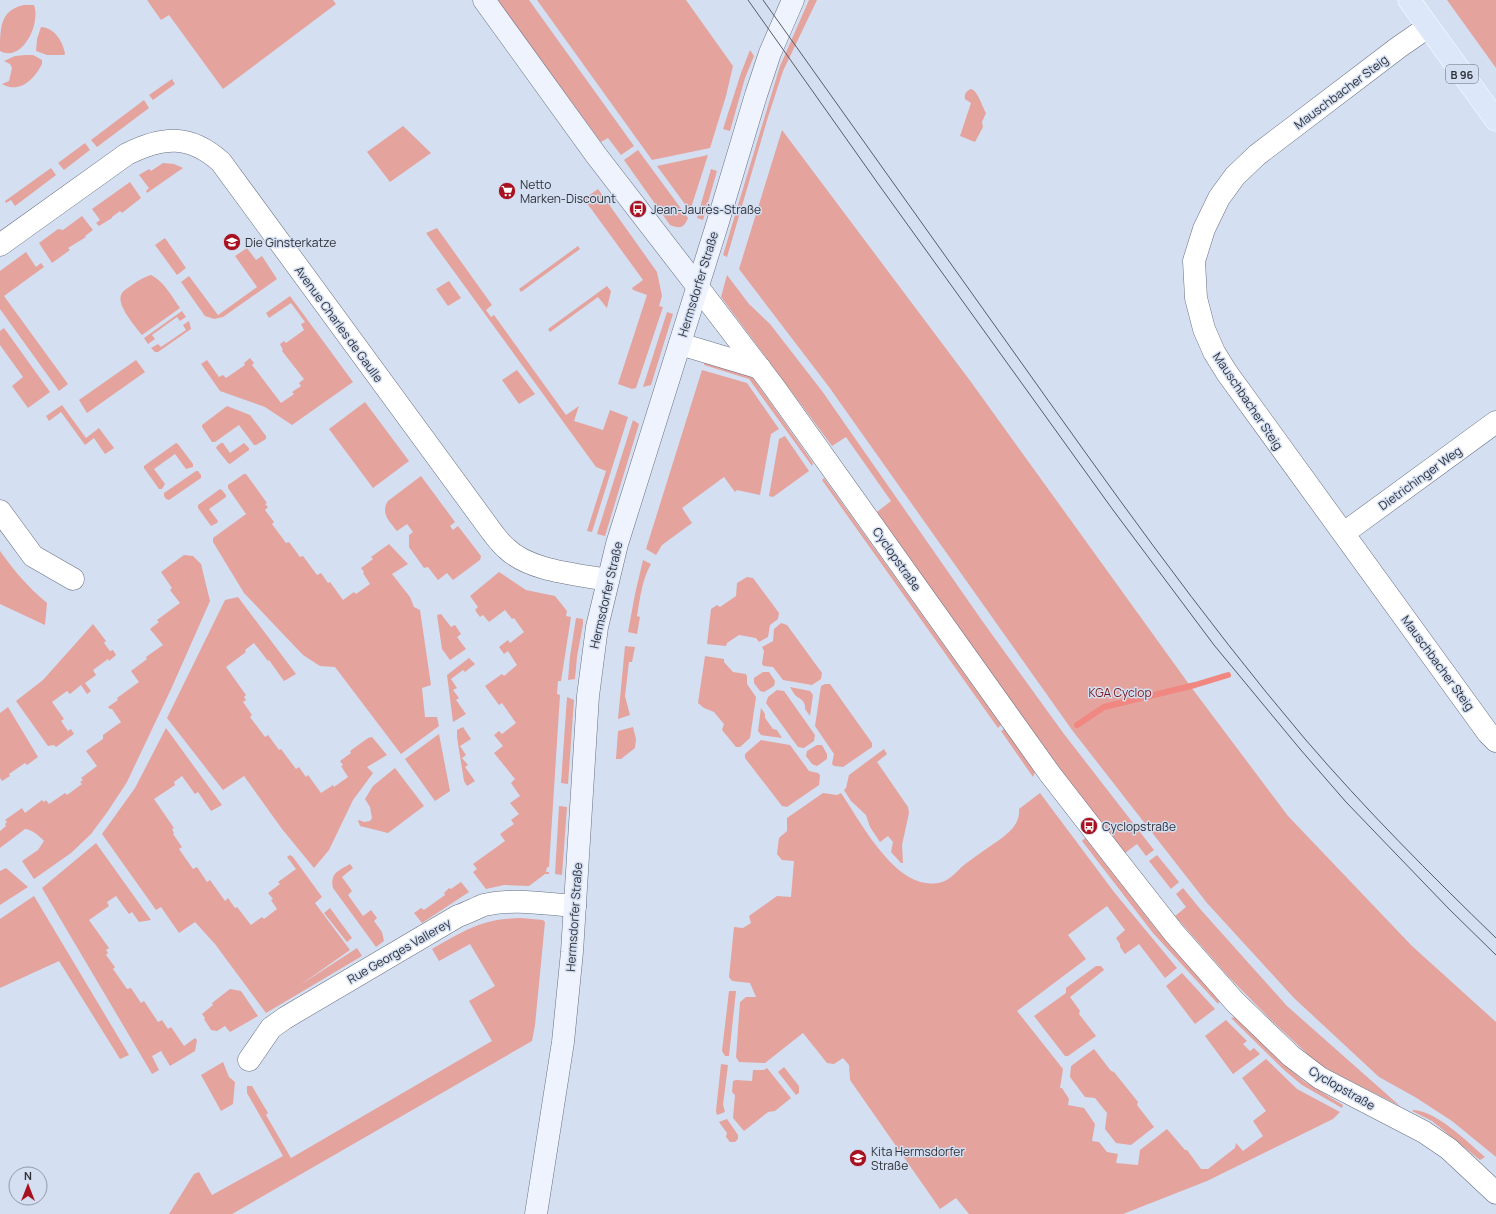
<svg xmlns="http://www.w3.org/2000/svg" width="1496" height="1214" font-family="Manrope,sans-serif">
<rect width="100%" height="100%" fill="#d5dff2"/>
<g fill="#e4a39d">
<path d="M 147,0 L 333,0 L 336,4 L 223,89 L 169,15 L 161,20 Z"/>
<path d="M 497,0 L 529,0 L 634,146 L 621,155 L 608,138 L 601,142 Z"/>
<path d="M 537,0 L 686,0 L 733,66 L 726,96 L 710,148 L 652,160 Z"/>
<path d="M 809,0 L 817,0 L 783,71 L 768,117 L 727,257 L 723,255 L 780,66 Z"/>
<path d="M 1447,0 L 1496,0 L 1496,68 Z"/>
<path d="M 24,5 L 34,5 C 41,24 22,63 0,51 C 0,28 0,10 24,5 Z"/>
<path d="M 41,27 C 55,28 63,42 65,54 L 64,55 L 47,55 L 36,51 L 37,39 Z"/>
<path d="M 750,50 L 754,56 L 745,78 L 730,131 L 723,129 L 741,73 Z"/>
<path d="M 26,55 L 33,55 L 42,60 L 42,64 C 34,80 19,94 2,84 L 9,81 L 12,68 L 10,64 L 4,61 L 15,56 Z"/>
<path d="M 172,79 L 175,84 L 153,100 L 149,95 Z"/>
<path d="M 971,89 C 978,91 982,106 986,113 L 982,122 L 983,127 L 975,142 L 960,136 L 971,103 L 965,99 C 964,94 966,91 971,89 Z"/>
<path d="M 144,100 L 149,108 L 97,147 L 91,140 Z"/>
<path d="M 403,126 L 431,153 L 390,182 L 367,152 Z"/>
<path d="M 782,130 L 971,382 L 1191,687 L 1288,816 L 1412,946 L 1496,1022 L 1496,1157 L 1452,1121 L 1415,1097 L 1379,1077 L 1294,998 L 1207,903 L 1072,730 L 829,387 L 739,269 Z"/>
<path d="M 85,143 L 90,150 L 64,170 L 58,163 Z"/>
<path d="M 638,150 L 688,218 C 684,228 680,229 670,225 L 624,160 Z"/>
<path d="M 708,155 L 690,211 L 657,166 Z"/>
<path d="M 163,163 L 174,164 L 183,168 L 147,193 L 146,191 L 149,188 L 139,175 L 149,169 L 151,171 Z"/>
<path d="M 51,168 L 56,175 L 15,206 L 11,200 L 6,203 L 5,201 Z"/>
<path d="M 711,169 L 717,171 L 703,220 L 697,218 Z"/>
<path d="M 130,182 L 141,198 L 122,213 L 120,211 L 112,217 L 112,218 L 99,226 L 96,223 L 100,220 L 92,209 Z"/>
<path d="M 598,189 L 657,272 L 662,296 L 659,306 L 663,307 L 636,388 L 632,389 L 618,384 L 647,295 L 633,290 L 632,288 L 643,280 L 584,199 Z"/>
<path d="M 82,216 L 93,230 L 85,236 L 86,237 L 68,248 L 70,250 L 52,263 L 39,243 L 58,229 L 63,230 Z"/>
<path d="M 437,228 L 492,305 L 486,310 L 491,317 L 494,315 L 566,415 L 579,406 L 574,421 L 603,430 L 610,410 L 628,417 L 592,532 L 587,531 L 606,471 L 596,467 L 426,233 Z"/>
<path d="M 165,238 L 186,268 L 177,275 L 155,245 Z"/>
<path d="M 578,246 L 580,249 L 521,292 L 519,289 Z"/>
<path d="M 247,248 L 256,260 L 262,256 L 277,279 L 223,317 L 214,319 L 205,316 L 181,282 L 189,276 L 218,315 L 257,287 L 235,256 Z"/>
<path d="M 26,252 L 36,267 L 41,263 L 44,267 L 4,296 L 68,384 L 59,391 L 0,309 L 0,271 Z"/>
<path d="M 151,275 C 164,281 172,297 180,308 L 142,335 C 135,326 117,306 121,295 C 123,290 128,288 132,285 C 139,280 144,277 151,275 Z"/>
<path d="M 727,275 L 749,304 L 770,324 L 822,391 L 983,622 L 1064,734 L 1154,850 L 1146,856 L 1137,844 L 1125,853 C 1037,743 958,627 877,512 L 891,501 L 846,437 L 832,446 L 721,297 Z"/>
<path d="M 449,281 L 461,298 L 448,306 L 436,289 Z"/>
<path d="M 607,286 L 611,291 L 607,308 L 598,297 L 550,332 L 548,329 Z"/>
<path d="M 290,296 L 353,382 L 292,425 L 265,407 L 220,391 L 201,364 L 207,360 L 219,377 L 223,375 L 226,378 L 245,365 L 244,363 L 250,358 L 254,363 L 252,365 L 281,403 L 294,394 L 292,392 L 301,386 L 299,383 L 304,379 L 282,351 L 283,350 L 280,344 L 284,341 L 286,343 L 304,330 L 301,324 L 305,322 L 291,303 L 269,318 L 266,313 Z"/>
<path d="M 182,311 L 186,317 L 180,321 L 177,317 L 152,335 L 155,339 L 148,344 L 144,338 Z"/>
<path d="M 667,312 L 673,314 L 651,385 L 643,387 Z"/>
<path d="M 189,321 L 191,329 L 158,352 L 155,352 L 151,348 L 158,344 L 161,347 L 186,330 L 183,325 Z"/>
<path d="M 4,328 L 50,392 L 28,408 L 12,386 L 23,377 L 0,345 L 0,331 Z"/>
<path d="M 136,360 L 145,372 L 87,413 L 79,400 Z"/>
<path d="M 705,360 L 751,375 L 813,463 L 812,466 L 749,379 L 704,365 Z"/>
<path d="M 517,370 L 535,394 L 519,404 L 502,380 Z"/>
<path d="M 702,370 L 747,383 L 779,429 L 771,434 L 760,495 L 737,490 L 735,492 L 724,477 L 682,508 L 692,523 L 662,545 L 656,555 L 646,549 Z"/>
<path d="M 365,402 L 409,461 L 373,488 L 329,429 Z"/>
<path d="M 62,405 L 86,438 L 99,428 L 114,448 L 105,454 L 94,438 L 85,445 L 61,412 L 49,421 L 46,416 Z"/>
<path d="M 227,406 L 250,415 L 266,436 L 266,439 L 256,445 L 254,445 L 239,425 L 215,442 L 212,442 L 202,427 L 202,425 Z"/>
<path d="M 633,420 L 639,424 L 605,536 L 597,534 Z"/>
<path d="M 785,436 L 809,471 L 773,497 L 769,496 L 779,439 Z"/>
<path d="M 176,443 L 178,444 L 193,464 L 193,467 L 186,469 L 175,454 L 154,469 L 165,484 L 162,489 L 159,489 L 144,468 L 144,466 Z"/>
<path d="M 221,443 L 223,443 L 230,453 L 244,443 L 249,448 L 249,450 L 230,464 L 228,463 L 216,448 L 217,446 Z"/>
<path d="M 196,471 L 198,471 L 201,475 L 201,478 L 169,500 L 166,499 L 164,496 L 164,493 Z"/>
<path d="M 244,474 L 246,474 L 267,503 L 265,504 L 268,507 L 265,510 L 274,522 L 272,524 L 286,543 L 289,542 L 300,557 L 303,556 L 317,575 L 321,573 L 328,583 L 330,582 L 343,600 L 354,592 L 356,594 L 370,584 L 363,573 L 364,572 L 361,568 L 373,559 L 371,557 L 389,544 L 408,564 L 392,574 L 410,597 L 414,607 L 420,610 L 431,685 L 422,688 L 425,717 L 437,717 L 439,726 L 401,754 L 335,667 L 320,666 L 303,655 L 244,593 L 213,542 L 213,538 L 246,514 L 228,488 L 228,485 Z"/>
<path d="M 421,476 L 455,522 L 450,526 L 453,530 L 458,526 L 481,556 L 480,560 L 453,580 L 447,573 L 438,580 L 428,567 L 424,568 L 409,547 L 409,535 L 413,532 L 407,524 L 397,531 C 390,522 380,513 388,501 Z"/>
<path d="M 824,478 L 1001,725 L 998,728 L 822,480 Z"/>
<path d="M 220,489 L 222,490 L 226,495 L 226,497 L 209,509 L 218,521 L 217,523 L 211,526 L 198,508 L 198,505 Z"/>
<path d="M 0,551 C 15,572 27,586 47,603 L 45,625 L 0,604 Z"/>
<path d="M 184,555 L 193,556 L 201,564 L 210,601 L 172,687 L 127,782 L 108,811 L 91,834 L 71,853 L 34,879 L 22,861 L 38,850 L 44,841 C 38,835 33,830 25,829 L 0,848 L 0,831 L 6,826 L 5,824 L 7,822 L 5,820 L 22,808 L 25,813 L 42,800 L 44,802 L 46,800 L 49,804 L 65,793 L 67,795 L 82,784 L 80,782 L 83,780 L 81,778 L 97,766 L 86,751 L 103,739 L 103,735 L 121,722 L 112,709 L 110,709 L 108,707 L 118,700 L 117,698 L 139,682 L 131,671 L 147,659 L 146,657 L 163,645 L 150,629 L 159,622 L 157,620 L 180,603 L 170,590 L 172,588 L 161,572 Z"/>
<path d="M 643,560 L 651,564 C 642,580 640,598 637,616 L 640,617 L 637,634 L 628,632 L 635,594 Z"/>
<path d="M 499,572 L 526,590 L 555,596 L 567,611 L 566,616 L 571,617 L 561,681 L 558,681 L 557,694 L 560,695 L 549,867 L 547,867 L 546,872 L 549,872 L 549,874 L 545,874 L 529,886 L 504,885 L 486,889 L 473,872 L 477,869 L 473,864 L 505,841 L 500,834 L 514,824 L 511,820 L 519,814 L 510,803 L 520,796 L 511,783 L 515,779 L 494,753 L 503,746 L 494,735 L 499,731 L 502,734 L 516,723 L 502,703 L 499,705 L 485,686 L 502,674 L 504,676 L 517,665 L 508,651 L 504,654 L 499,647 L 508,640 L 510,643 L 524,632 L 514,618 L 512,619 L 505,610 L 489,622 L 483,615 L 480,617 L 475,610 L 478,607 L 470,596 Z"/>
<path d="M 747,577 L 753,578 L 779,613 L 778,619 L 770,625 L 768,637 L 759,642 L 756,638 L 739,635 L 727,643 L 726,646 L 707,644 L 711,609 L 717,605 L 720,607 L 736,596 L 737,583 Z"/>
<path d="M 238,597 L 296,674 L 284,681 L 269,660 L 268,661 L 254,643 L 245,650 L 246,652 L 226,667 L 246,695 L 244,697 L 246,700 L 243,702 L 252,715 L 250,717 L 265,737 L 268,735 L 279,750 L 281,749 L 296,769 L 299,767 L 306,777 L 308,775 L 321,793 L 333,785 L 334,787 L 348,777 L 341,766 L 343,765 L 340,761 L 351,753 L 350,751 L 368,738 L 372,737 L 387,755 L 367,767 L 373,773 L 353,800 L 329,850 L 314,868 L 282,829 L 244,776 L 223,790 L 167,718 L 225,600 Z"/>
<path d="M 441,614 L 451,627 L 455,625 L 461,634 L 457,637 L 466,649 L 450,660 L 442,649 L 437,615 Z"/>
<path d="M 576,618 L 583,619 L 583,624 L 577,657 L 575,679 L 568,680 L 570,656 Z"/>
<path d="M 781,623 L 787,625 L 822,673 L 821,679 L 812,685 L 783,680 L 773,667 L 764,666 L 762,664 L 764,651 L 762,647 L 773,641 L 774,629 Z"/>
<path d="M 93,624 L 106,641 L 104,643 L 110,651 L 113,650 L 116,655 L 109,661 L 108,659 L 93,670 L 96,675 L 85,683 L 91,691 L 87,694 L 81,685 L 70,694 L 67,691 L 52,702 L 64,719 L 61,721 L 68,731 L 71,729 L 74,734 L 56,747 L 54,745 L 48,746 L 16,701 L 43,680 Z"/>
<path d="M 625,646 L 635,647 L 632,662 L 629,662 L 625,696 L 630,715 L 618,719 Z"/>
<path d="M 705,656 L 724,659 L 724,662 L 733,672 L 746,674 L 747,677 L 747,684 L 756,697 L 750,738 L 740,747 L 736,747 L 722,730 L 724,724 L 714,712 L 704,708 L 698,703 Z"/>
<path d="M 469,658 L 475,664 L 465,672 L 463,670 L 451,679 L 457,688 L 453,690 L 459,698 L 456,700 L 466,714 L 453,722 L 447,675 Z"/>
<path d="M 763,672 L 769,672 L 775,681 L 774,686 L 764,692 L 760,691 L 754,683 L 754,678 Z"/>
<path d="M 825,684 L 830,684 L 872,743 L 872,747 L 843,767 L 834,766 L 832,764 L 834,754 L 815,726 L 821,686 Z"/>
<path d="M 790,687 L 810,691 L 813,695 L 810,716 L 805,709 C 806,702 801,699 796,696 C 794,694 792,690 790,687 Z"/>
<path d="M 777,690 L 784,691 L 815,735 L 814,741 L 804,748 L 798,747 L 766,703 L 768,697 Z"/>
<path d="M 567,697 L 574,700 L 568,784 L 561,783 Z"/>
<path d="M 8,707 L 38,757 L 27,765 L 25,763 L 9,774 L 10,776 L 2,781 L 0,778 L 0,713 Z"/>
<path d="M 761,708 L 765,714 L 765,718 L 773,729 L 777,730 L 782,738 L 761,735 L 758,731 Z"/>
<path d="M 463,727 L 471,739 L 460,746 L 466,755 L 462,758 L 468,765 L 465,767 L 475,781 L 467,786 L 464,781 L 457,737 L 457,730 Z"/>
<path d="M 633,727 L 636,739 L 635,748 L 621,759 L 616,759 L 618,731 Z"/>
<path d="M 166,728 L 222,805 L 211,811 L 198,792 L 195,794 L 182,776 L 174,782 L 175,785 L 154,799 L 174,828 L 172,829 L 174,833 L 173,834 L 182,847 L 179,849 L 193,869 L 197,867 L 207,882 L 210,880 L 225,901 L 228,898 L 235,908 L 237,907 L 251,925 L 262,917 L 264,919 L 277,909 L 271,900 L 273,899 L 268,893 L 280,884 L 278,882 L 296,869 L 287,857 L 290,855 L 293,857 L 322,897 L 315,903 L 350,950 L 300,985 L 357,948 L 362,956 L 266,1013 L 215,944 L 195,922 L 179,933 L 161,907 L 156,910 L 102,834 L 135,788 Z"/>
<path d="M 1004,729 L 1035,772 L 1033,777 L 1001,731 Z"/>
<path d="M 439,734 L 450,791 L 435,801 L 405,759 Z"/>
<path d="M 761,740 L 790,745 L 809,771 L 818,773 L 820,775 L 819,785 L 787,807 L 782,806 L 745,758 L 745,754 Z"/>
<path d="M 817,745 L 822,745 L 827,754 L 827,759 L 817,766 L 812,764 L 806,756 L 807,751 Z"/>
<path d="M 884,749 L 887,754 L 877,762 L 908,807 L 909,813 L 902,845 L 903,863 L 901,863 L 891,852 L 893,842 L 888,836 L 880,842 L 870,827 L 866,815 L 851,801 L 844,790 L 846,788 L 849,775 Z"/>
<path d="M 395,768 L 424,806 L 388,833 L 360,826 L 358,821 L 359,820 L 364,822 L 370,821 L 372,818 L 370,807 L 365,799 L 373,786 Z"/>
<path d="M 823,793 L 837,795 L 841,793 C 861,822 898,895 942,882 C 951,879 957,871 964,865 C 972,859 980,853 989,847 C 1002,838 1021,827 1019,809 L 1040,793 L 1114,892 L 1177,968 L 1165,978 L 1139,944 L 1125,954 L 1120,947 L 1120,944 L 1116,938 L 1125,930 L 1107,906 L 1068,935 L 1086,959 L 1017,1011 L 1063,1069 L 1060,1088 L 1062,1088 L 1069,1099 L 1068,1105 L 1084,1108 L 1095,1124 L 1092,1141 L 1099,1142 L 1107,1152 L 1118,1154 L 1116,1163 L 1138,1165 L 1140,1150 L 1167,1129 L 1185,1150 L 1187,1150 L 1201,1169 L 1208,1169 L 1235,1148 L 1236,1143 L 1243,1151 L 1263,1136 L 1253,1121 L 1266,1111 L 1242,1078 L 1266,1059 L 1297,1089 L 1340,1112 L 1333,1119 L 1207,1181 L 1123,1214 L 969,1214 L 956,1198 L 940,1209 L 850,1080 L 849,1065 L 843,1058 L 834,1064 L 827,1063 L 803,1033 L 765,1063 L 739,1062 L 736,1057 L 740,1002 L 746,997 L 756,997 L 750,983 L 732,981 L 729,977 L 734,927 L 743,928 L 751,923 L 749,916 L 777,896 L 791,897 L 794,861 L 782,860 L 777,854 L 779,838 L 787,831 L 787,818 Z"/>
<path d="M 559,806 L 567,807 L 562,875 L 555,874 Z"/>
<path d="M 1085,838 L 1157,930 L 1220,1000 L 1218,1004 L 1153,933 L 1082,841 Z"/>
<path d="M 96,843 L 151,920 L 139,922 L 132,912 L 129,914 L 116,896 L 107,902 L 109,906 L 89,920 L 109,948 L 106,950 L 108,953 L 106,955 L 115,967 L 113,969 L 127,989 L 131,988 L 141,1003 L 144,1001 L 158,1022 L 162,1020 L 168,1029 L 171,1027 L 184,1046 L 195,1038 L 197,1040 L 195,1051 L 170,1066 L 161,1051 L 152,1056 L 159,1070 L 152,1074 L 42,888 Z"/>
<path d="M 1157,855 L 1179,882 L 1171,889 L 1149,861 Z"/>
<path d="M 350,864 L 353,868 L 342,877 L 352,891 L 348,895 L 363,916 L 371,910 L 377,918 L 374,921 L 382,932 L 384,941 L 376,947 L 333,888 C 330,873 338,871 350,864 Z"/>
<path d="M 6,868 L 28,887 L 0,905 L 0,871 Z"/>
<path d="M 461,882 L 469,892 L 422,923 L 414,913 L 421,908 L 424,910 L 445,895 L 444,893 L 449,888 L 451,889 Z"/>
<path d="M 1183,888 L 1201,910 L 1287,1006 L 1400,1106 L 1335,1073 L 1316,1062 L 1271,1020 L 1227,975 L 1175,916 L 1186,907 L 1176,894 Z"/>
<path d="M 34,896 L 129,1055 L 120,1059 L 59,961 L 0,988 L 0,919 Z"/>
<path d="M 330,908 L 352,938 L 347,942 L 324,913 Z"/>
<path d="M 521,918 L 543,920 L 545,922 L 535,1025 L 532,1041 L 232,1214 L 169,1214 L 194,1174 L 199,1172 L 212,1195 L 283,1156 L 247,1093 L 247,1086 L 252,1086 L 268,1113 L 266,1115 L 291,1158 L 492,1041 L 469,1001 L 495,986 L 470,944 L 439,961 L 432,949 C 466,930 481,919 521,918 Z"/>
<path d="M 1096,966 L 1101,966 L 1104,970 L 1070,997 L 1080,1011 L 1079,1014 L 1096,1036 L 1068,1056 L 1065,1056 L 1034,1016 L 1066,993 L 1066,988 Z"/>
<path d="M 1182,973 L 1215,1009 L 1195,1024 L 1166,986 Z"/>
<path d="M 230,989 L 241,991 L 258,1016 L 230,1032 L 225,1026 L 217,1031 L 211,1030 L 204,1019 L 205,1018 L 202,1014 L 213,1005 L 212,1003 Z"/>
<path d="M 729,991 L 736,991 L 729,1056 L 725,1056 L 722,1051 Z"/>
<path d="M 1235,1017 L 1287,1067 L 1305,1082 L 1343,1105 L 1342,1108 L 1302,1085 L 1284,1070 L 1231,1018 Z"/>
<path d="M 1226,1020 L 1247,1041 L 1243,1044 L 1250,1051 L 1254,1048 L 1260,1054 L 1233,1074 L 1205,1036 Z"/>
<path d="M 1094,1049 L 1111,1071 L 1114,1072 L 1138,1102 L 1137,1105 L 1154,1127 L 1131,1145 L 1116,1143 L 1105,1129 L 1107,1113 L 1095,1098 L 1085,1097 L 1070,1077 L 1071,1066 Z"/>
<path d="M 223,1062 L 229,1077 L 235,1082 L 233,1104 L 221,1111 L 201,1075 Z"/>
<path d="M 721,1064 L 728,1065 L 723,1105 L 725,1112 L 717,1115 L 716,1111 Z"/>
<path d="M 784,1067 L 799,1086 L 799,1093 L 796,1095 L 778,1072 Z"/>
<path d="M 767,1068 L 791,1098 L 775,1111 L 768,1112 L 744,1131 L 733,1118 L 735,1095 L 732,1092 L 733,1081 L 736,1080 L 752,1081 L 753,1070 L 764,1070 Z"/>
<path d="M 1414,1110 C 1438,1112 1467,1142 1485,1157 L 1480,1160 L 1432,1121 L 1412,1111 Z"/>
<path d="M 727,1119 L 738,1135 L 738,1139 L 735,1142 L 730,1142 L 726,1137 L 727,1133 L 719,1122 Z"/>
</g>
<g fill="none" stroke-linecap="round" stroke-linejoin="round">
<path stroke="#f08780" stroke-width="6" d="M 1077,725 L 1104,707 L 1195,685 L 1228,675"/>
<defs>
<g id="street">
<path d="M 1428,27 L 1399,47 L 1257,155 L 1235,176 L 1219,198 L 1204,229 L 1194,261 L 1196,298 L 1204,329 L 1214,352 L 1227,373 L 1488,733 L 1496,741"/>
<path d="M 0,245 L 127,154 C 163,136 190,134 221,162 L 492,532 C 496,537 500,543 506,548 C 529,571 576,574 608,580"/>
<path d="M 697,286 L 774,387 L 1050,774 L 1116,859 L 1174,933 L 1235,1002 L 1291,1056 L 1320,1078 L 1424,1132 L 1449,1149 L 1496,1193"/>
<path d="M 680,344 L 760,368"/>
<path d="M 0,511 L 33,556 L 73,579"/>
<path d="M 1344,533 L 1496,422"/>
<path d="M 249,1060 L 271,1028 L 285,1018 L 458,916 C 467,913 476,908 484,905 C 514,898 545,904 575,906"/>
</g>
<g id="secondary">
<path d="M 484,0 L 596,155 L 697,286"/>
<path d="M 536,1214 L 563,1042 L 572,952 L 588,696 L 597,627 L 617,544 L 717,225 L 756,95 L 770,53 L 793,0"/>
</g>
<path id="primary" d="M 1409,0 L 1496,120"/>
</defs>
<use href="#street" stroke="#677080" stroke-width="23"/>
<use href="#secondary" stroke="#677080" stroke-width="23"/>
<use href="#primary" stroke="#fff" stroke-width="23"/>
<use href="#street" stroke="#fff" stroke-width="22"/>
<use href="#secondary" stroke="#eef3fd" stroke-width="22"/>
<use href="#primary" stroke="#dce7fa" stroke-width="22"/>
<g stroke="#575c66" stroke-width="1">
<path d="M 748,0 L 879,185 L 1113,510 L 1214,645 L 1300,749 L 1346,802 L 1449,909 L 1496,955"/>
<path d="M 763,0 C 846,117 930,234 1013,351 C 1107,483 1200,615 1305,739 C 1365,809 1430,874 1496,938"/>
</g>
</g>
<defs>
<symbol id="supermarket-disc" viewBox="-11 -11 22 22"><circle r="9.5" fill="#a81220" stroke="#d5dff2"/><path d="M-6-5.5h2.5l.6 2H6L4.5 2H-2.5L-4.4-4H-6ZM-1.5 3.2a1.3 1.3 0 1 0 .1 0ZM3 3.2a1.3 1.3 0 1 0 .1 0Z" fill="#fff"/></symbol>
<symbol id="bus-disc" viewBox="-11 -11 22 22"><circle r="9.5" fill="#a81220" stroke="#d5dff2"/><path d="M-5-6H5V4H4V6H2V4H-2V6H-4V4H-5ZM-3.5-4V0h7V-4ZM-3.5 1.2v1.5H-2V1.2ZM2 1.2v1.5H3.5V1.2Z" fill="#fff"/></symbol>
<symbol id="school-disc" viewBox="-11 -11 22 22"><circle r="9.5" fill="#a81220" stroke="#d5dff2"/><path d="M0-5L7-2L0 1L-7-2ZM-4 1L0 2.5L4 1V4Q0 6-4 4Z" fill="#fff"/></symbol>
</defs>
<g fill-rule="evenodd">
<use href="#supermarket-disc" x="497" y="181" width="20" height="20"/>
<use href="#bus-disc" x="628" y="199" width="20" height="20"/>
<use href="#school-disc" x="222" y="232" width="20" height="20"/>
<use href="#bus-disc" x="1079" y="816" width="20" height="20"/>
<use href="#school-disc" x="848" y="1148" width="20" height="20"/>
</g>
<g text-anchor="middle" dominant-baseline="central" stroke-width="3" stroke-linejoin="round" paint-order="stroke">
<rect fill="#d5dff2" stroke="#606670" stroke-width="1" x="1446" y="65" width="32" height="18" rx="3"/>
<g font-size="11" font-weight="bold" fill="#2e3239">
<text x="1462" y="74">B 96</text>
</g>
<g font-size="12" fill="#2e3239" stroke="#d5dff2">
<text transform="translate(1341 92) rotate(-37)">Mauschbacher Steig</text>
<text transform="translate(698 284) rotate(-73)">Hermsdorfer Straße</text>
<text transform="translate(339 324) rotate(54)">Avenue Charles de Gaulle</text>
<text transform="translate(1248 401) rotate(56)">Mauschbacher Steig</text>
<text transform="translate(1420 478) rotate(-36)">Dietrichinger Weg</text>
<text transform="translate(897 559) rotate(55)">Cyclopstraße</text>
<text transform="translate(606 595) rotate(-77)">Hermsdorfer Straße</text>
<text transform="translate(1438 663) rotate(54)">Mauschbacher Steig</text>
<text transform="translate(574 917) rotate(-86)">Hermsdorfer Straße</text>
<text transform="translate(399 951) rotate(-30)">Rue Georges Vallerey</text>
<text transform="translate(1342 1088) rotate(30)">Cyclopstraße</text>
</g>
<g font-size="12" fill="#2e3239" stroke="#d5dff2" text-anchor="start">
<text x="520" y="184">Netto<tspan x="520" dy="14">Marken-Discount</tspan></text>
<text x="651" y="209">Jean-Jaurès-Straße</text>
<text x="245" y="242">Die Ginsterkatze</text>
<text x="1102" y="826">Cyclopstraße</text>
<text x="871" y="1151">Kita Hermsdorfer<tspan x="871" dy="14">Straße</tspan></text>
</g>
<g font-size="12" fill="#76181b" stroke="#d5dff2">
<text x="1120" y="692">KGA Cyclop</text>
</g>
</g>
<g transform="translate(28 1186)"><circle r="19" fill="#d5dff2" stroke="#929aa8"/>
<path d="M0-3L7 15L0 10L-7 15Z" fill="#a81220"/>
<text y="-6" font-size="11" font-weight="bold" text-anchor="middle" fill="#2e3239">N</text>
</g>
</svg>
